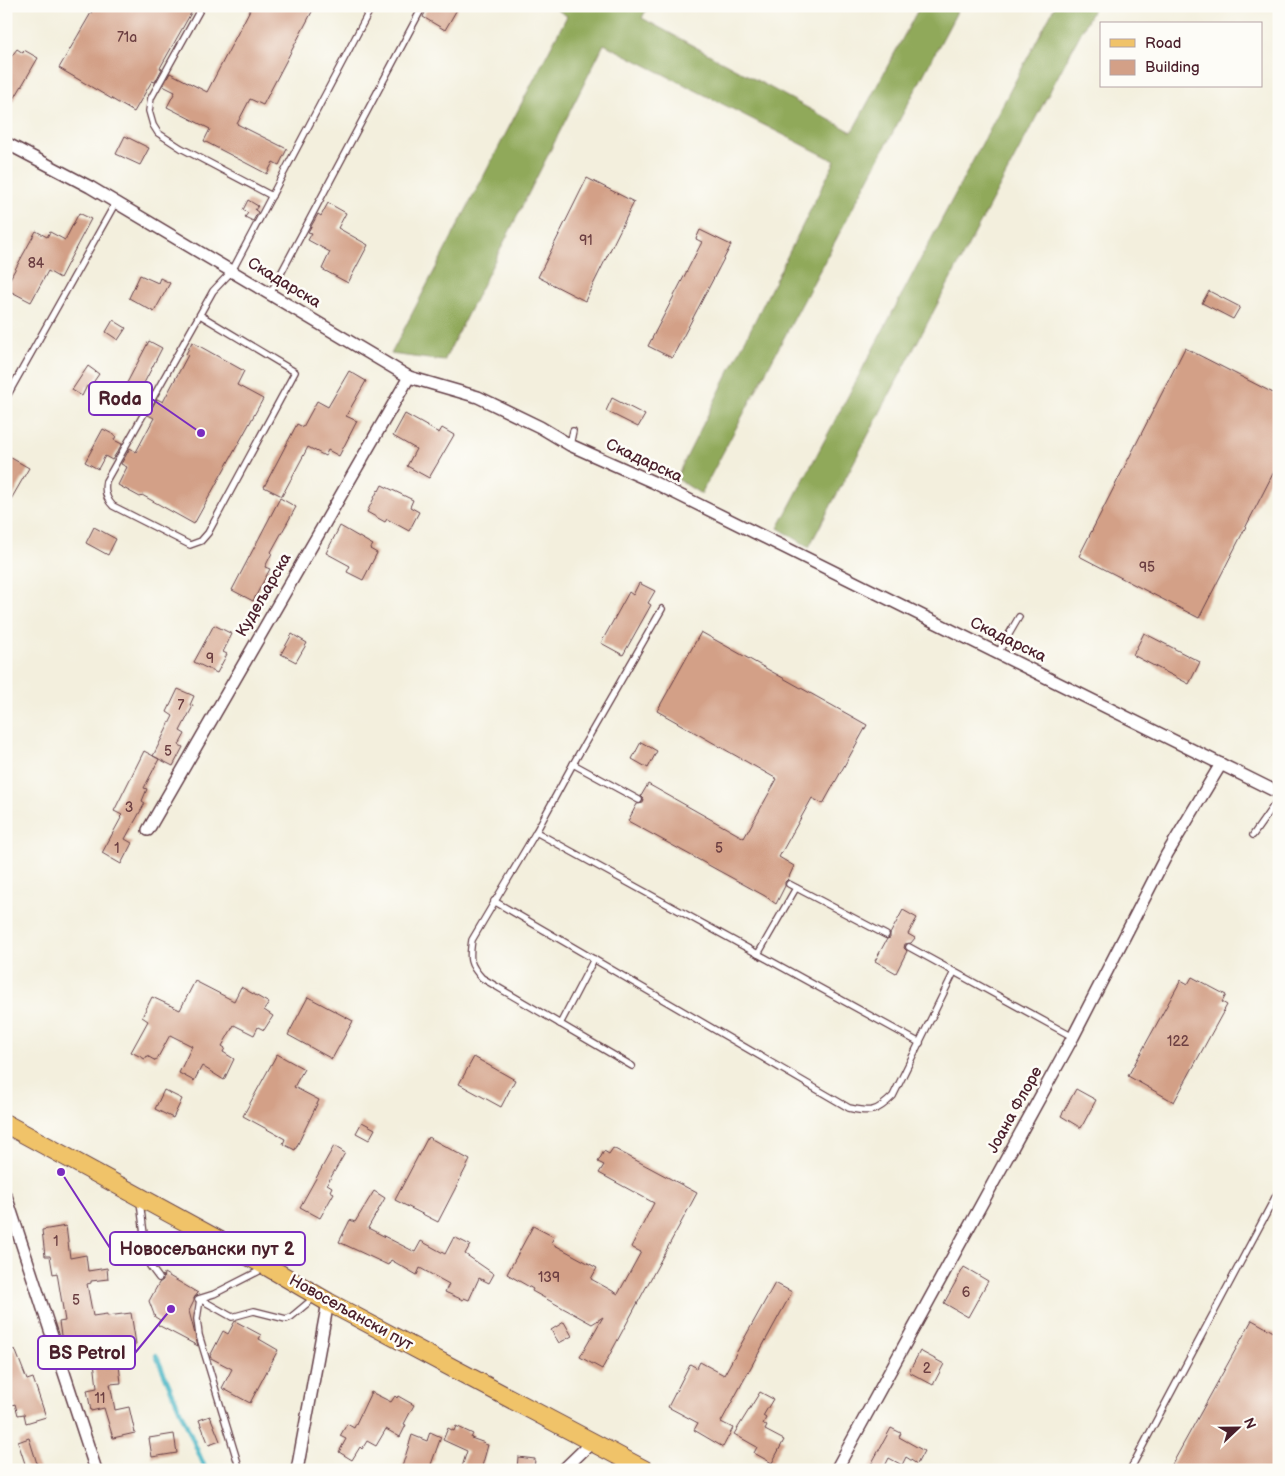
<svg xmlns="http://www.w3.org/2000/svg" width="1285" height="1476" font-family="'Balsamiq Sans',sans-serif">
<rect width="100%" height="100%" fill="#fdfcf7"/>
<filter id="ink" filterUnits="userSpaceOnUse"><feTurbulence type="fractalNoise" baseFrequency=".02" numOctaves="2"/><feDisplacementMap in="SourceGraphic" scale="10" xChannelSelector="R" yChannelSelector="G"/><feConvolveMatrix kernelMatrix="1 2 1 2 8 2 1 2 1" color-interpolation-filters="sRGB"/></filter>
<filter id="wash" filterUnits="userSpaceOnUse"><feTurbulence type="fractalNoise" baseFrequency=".0096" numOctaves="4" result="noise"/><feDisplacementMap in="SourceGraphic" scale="20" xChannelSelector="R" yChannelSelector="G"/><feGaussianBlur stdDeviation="1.12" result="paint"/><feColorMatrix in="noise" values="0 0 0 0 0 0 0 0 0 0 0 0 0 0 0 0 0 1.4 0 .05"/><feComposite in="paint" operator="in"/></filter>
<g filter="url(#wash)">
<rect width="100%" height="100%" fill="#f3efdd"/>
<g fill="#90a95a" stroke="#6d6442">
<path d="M 551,6 L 648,6 L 642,18 L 852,132 L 920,6 L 960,6 L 701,494 L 676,478 L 835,161 L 604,44 L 444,361 L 391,354 L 567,16 Z"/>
<path d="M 1055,6 L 1095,6 L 809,547 L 778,528 Z"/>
</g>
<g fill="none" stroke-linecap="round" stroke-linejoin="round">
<path stroke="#49b6c5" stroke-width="4.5" d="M 156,1355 L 206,1470"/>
</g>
<g id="blocks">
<g fill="#d3a087">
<path d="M 95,6 L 195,6 L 160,68 L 162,69 L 155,82 L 152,81 L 134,112 L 59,68 Z"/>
<path d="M 252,6 L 315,6 L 263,105 L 250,99 L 237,124 L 287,149 L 279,165 L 273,162 L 267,174 L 204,141 L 210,129 L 167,107 L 175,92 L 163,86 L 170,73 L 207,92 Z"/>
<path d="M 428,6 L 459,6 L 445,30 L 423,17 Z"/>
<path d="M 17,49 L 23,53 L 24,50 L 38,58 L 6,113 L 6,54 L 11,57 Z"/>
<path d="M 125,136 L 149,148 L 140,165 L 116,154 Z"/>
<path d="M 587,178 L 634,202 L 585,301 L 538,277 Z"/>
<path d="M 248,200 L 258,206 L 255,210 L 258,212 L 253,221 L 245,217 L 248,213 L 243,210 Z"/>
<path d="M 328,203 L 346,213 L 338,228 L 368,245 L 348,283 L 322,269 L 330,252 L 308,240 L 312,233 L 308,232 L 318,214 L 321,216 Z"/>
<path d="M 79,213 L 91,219 L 60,278 L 48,271 L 31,302 L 6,289 L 6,286 L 36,231 L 47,237 L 50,232 L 65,240 Z"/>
<path d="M 700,230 L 731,245 L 672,358 L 648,346 L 702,242 L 696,239 Z"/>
<path d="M 140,275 L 158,283 L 160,278 L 170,283 L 154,312 L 129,298 Z"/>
<path d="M 1209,291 L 1240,307 L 1233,319 L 1202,303 Z"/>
<path d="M 113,320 L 126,328 L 118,340 L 106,332 Z"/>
<path d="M 149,341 L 162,348 L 140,391 L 149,395 L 140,411 L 118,400 Z"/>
<path d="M 192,342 L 244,371 L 237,385 L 263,399 L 194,524 L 142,495 L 140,497 L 118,485 L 127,467 L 121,464 L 130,448 L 136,452 L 154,418 L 148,415 L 157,399 L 163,402 L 188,355 L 186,354 Z"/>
<path d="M 1185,348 L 1279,396 L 1279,462 L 1199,618 L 1079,556 Z"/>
<path d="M 88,366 L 99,374 L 90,387 L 87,386 L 82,396 L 72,390 Z"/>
<path d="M 349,371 L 366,381 L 346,416 L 357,421 L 339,456 L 328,450 L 325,456 L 308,447 L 282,496 L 264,487 L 297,424 L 303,427 L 317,401 L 328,407 Z"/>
<path d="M 612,398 L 645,415 L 638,427 L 606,411 Z"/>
<path d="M 405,414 L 439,433 L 442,428 L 454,435 L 429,478 L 407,466 L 416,449 L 393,436 Z"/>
<path d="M 103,429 L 116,436 L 114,440 L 122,444 L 112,460 L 105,456 L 98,469 L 85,462 Z"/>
<path d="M 6,455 L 29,468 L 6,508 Z"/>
<path d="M 382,485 L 413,500 L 410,507 L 419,512 L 409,531 L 387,519 L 385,522 L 367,512 L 378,490 L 379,491 Z"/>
<path d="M 280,498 L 296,507 L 271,552 L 272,553 L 265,567 L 270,569 L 253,601 L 232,590 Z"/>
<path d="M 340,526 L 373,545 L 370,549 L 377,553 L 363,580 L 347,572 L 350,566 L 326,553 Z"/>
<path d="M 94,527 L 116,539 L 108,555 L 86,543 Z"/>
<path d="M 639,583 L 655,591 L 648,603 L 651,605 L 623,655 L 601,643 L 629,592 L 633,595 Z"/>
<path d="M 214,625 L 232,634 L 223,652 L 227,654 L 217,673 L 194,662 Z"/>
<path d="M 701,632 L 867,725 L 823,804 L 812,798 L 779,857 L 794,866 L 788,879 L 785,882 L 785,886 L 776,904 L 765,896 L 628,821 L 637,804 L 643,803 L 644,799 L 641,796 L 648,784 L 744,838 L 777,779 L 657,711 Z"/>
<path d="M 1144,633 L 1200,662 L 1189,684 L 1133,655 Z"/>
<path d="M 292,634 L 307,643 L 296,662 L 281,654 Z"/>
<path d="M 178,689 L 194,696 L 190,705 L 193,706 L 180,731 L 185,734 L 179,745 L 183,747 L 173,766 L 153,756 L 173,716 L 167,712 Z"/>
<path d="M 641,742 L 657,751 L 648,768 L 632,759 Z"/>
<path d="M 144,751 L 159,759 L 144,788 L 147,789 L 142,801 L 145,803 L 125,839 L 132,843 L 121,864 L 102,853 L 121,818 L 120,817 L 122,815 L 114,811 Z"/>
<path d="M 903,910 L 917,918 L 908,934 L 915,938 L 911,943 L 905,944 L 904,948 L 907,951 L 896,973 L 875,961 L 887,939 L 890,938 L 890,934 Z"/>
<path d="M 1192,977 L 1226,995 L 1222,1002 L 1227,1005 L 1174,1102 L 1128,1076 L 1181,980 L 1188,984 Z"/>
<path d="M 195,981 L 234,1001 L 241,987 L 269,1003 L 264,1010 L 273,1016 L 264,1030 L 258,1027 L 254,1035 L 234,1025 L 222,1046 L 225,1048 L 223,1052 L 234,1059 L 224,1080 L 202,1066 L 194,1081 L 179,1073 L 192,1046 L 170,1035 L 156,1061 L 147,1056 L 145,1059 L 131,1052 L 148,1021 L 142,1017 L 152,997 L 180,1010 Z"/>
<path d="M 308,997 L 353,1021 L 332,1059 L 288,1035 Z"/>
<path d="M 277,1054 L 304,1069 L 294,1087 L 319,1100 L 295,1150 L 283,1144 L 285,1139 L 243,1116 Z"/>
<path d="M 474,1057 L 515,1080 L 501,1107 L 459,1084 Z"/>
<path d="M 1076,1089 L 1096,1100 L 1081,1128 L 1061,1116 Z"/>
<path d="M 164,1090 L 182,1099 L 173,1118 L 155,1109 Z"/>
<path d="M 362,1122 L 375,1129 L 369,1140 L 356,1133 Z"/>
<path d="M 428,1137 L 470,1160 L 438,1222 L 395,1200 Z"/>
<path d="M 334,1146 L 345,1153 L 327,1184 L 332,1187 L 330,1191 L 334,1193 L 320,1218 L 300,1207 Z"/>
<path d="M 613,1148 L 697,1193 L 602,1369 L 580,1357 L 603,1317 L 592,1324 L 532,1291 L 533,1289 L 507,1274 L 533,1226 L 554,1237 L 551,1243 L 597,1268 L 591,1279 L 618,1294 L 641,1252 L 631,1247 L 654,1203 L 599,1173 L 604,1165 L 598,1162 L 604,1151 L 609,1154 Z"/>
<path d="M 374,1191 L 385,1198 L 368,1228 L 415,1252 L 421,1241 L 445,1254 L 454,1237 L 470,1245 L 465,1254 L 494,1274 L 489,1283 L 479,1278 L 469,1300 L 464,1298 L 463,1300 L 445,1292 L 449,1284 L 420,1268 L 417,1275 L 391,1260 L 388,1265 L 339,1242 L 350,1220 L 355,1222 Z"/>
<path d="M 66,1226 L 70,1258 L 86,1255 L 88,1271 L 107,1268 L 108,1279 L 91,1281 L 91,1283 L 87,1284 L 93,1316 L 107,1314 L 107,1316 L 131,1313 L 136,1344 L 117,1347 L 121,1383 L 110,1384 L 115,1410 L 129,1407 L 135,1433 L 113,1438 L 104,1408 L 91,1411 L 87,1390 L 97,1388 L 94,1361 L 69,1364 L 62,1342 L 59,1322 L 65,1321 L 57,1273 L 53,1274 L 50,1256 L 45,1256 L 42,1230 Z"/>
<path d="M 964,1267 L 988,1281 L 968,1317 L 944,1303 Z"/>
<path d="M 164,1273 L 198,1293 L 194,1298 L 194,1301 L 189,1311 L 198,1346 L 158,1325 L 160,1320 L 155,1317 L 149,1301 L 159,1283 L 163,1280 Z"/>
<path d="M 775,1283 L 792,1292 L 721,1422 L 733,1428 L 723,1447 L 694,1430 L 698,1423 L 668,1407 L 690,1364 L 697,1368 L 700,1362 L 724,1375 Z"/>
<path d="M 1252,1320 L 1279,1335 L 1279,1470 L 1169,1470 Z"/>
<path d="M 235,1321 L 261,1335 L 259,1339 L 278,1350 L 250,1403 L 222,1388 L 232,1369 L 211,1358 L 210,1356 L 223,1331 L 228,1334 Z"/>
<path d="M 564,1322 L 572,1336 L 559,1343 L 551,1330 Z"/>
<path d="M 15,1349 L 27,1380 L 33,1378 L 46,1417 L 26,1423 L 24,1414 L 18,1415 L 15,1404 L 6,1407 L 6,1352 Z"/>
<path d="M 920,1351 L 944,1364 L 933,1385 L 909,1372 Z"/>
<path d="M 371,1392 L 391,1402 L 395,1396 L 397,1398 L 398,1396 L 414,1405 L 404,1424 L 406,1425 L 400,1437 L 386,1429 L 376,1446 L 367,1441 L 362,1449 L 360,1447 L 352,1460 L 339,1452 L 346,1439 L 340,1436 L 347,1424 L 354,1428 Z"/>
<path d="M 760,1392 L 773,1399 L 763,1416 L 766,1418 L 763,1424 L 767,1426 L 765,1430 L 784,1440 L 772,1463 L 754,1453 L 757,1447 L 734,1434 Z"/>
<path d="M 210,1416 L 220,1441 L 209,1445 L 199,1420 Z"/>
<path d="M 456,1426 L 473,1434 L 471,1438 L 485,1443 L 484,1444 L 488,1445 L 481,1470 L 461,1470 L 467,1451 L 443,1440 L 448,1428 L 454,1431 Z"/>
<path d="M 891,1428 L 901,1433 L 899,1437 L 924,1451 L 917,1464 L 906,1457 L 902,1465 L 889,1458 L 883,1470 L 868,1470 Z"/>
<path d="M 430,1432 L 441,1437 L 429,1470 L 401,1470 L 412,1435 L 427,1441 Z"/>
<path d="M 174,1434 L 177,1453 L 152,1457 L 149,1438 Z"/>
<path d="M 29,1438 L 39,1470 L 27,1470 L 18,1442 Z"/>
<path d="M 518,1457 L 535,1459 L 534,1470 L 517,1470 Z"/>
</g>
</g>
</g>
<g filter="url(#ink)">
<use href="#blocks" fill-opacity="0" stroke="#633e46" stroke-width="1"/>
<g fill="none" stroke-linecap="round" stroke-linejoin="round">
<defs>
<g id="lane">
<path d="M 202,6 L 151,98 L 149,111 L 153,125 L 158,133 L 181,148 L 272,196"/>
<path d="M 270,294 L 423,6"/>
<path d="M 200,315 L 295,372 L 208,533 L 201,541 L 190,545 L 113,506 C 106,499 104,491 106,481 L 213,291 L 232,271 L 372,6"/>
<path d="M 6,398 L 116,202"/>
<path d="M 570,445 L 573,431"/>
<path d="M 998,653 L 1019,617"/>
<path d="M 573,764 L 639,800"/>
<path d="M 536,832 L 920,1043"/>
<path d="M 1253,835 L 1279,798"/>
<path d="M 789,884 L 886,935"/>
<path d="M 494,901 L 849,1108 C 871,1113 877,1112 893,1096 L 954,972"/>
<path d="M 909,947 L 1073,1037"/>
<path d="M 758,954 L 796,888"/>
<path d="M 560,1024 L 594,959"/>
<path d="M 632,1066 L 482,978 C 469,964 469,959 472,940 L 536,832 L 573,764 L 662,609"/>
<path d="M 140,1202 L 147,1258 L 150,1266 L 159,1278"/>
<path d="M 198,1299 L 214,1294 L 265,1268"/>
<path d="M 240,1470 L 199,1335 L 197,1319 L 200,1299 L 232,1317 L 254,1311 L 286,1319 L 291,1317 L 315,1297"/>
<path d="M 1130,1470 L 1279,1190"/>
</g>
<g id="street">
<path d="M 6,143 L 90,187 L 409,377 L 478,397 L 540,427 L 570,445 L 653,482 L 1279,793"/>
<path d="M 148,830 L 409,377"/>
<path d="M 6,1196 L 96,1470"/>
<path d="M 297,1470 L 328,1302"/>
<path d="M 563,1470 L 592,1442"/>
<path d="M 836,1470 L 1073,1037 L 1167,854 L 1221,764"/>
</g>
<path id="primary" d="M 6,1124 L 268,1267 L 328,1302 L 645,1470"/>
</defs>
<use href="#lane" stroke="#633e46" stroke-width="8"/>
<use href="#street" stroke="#633e46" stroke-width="14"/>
<use href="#primary" stroke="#633e46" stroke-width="20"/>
<use href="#lane" stroke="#fff" stroke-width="5.5"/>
<use href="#street" stroke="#fff" stroke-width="11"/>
<use href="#primary" stroke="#f0c369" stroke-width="18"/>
</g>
</g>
<g text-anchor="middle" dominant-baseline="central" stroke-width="5" stroke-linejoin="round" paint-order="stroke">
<g font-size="14" fill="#6c3f42">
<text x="127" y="37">71a</text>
<text x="586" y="240">91</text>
<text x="36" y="263">84</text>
<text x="1147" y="567">95</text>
<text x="210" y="658">9</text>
<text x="181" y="705">7</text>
<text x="168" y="751">5</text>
<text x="129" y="807">3</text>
<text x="117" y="848">1</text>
<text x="719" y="848">5</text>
<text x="1178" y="1041">122</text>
<text x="56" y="1241">1</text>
<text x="549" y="1277">139</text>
<text x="966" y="1292">6</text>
<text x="76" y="1300">5</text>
<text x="927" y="1368">2</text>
<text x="100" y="1398">11</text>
</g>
<g font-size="16" fill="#4a1f2b" stroke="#fdfcf7">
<text transform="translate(284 283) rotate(31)">Скадарска</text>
<text transform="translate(644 461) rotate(25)">Скадарска</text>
<text transform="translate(264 595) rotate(-60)">Кудељарска</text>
<text transform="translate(1008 640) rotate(26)">Скадарска</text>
<text transform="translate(1015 1110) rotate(-61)">Јоана Флоре</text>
<text transform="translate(351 1313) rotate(29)">Новосељански пут</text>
</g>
</g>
<path fill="none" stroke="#7b2cbf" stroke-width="2" d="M201 433L152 399M61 1172L110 1248M171 1309L135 1353"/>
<g fill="#7b2cbf" stroke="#fdfcf7" stroke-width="2">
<circle cx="201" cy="433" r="5"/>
<circle cx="61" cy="1172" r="5"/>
<circle cx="171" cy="1309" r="5"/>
</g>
<g fill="#fdfcf7" stroke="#7b2cbf" stroke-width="2">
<rect x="89" y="382" width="63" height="33" rx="5"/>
<rect x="110" y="1232" width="195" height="33" rx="5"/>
<rect x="38" y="1336" width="97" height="33" rx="5"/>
</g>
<g font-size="18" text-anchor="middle" font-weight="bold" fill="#4a1f2b">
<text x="120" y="405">Roda</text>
<text x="207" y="1255">Новосељански пут 2</text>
<text x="87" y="1359">BS Petrol</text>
</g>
<rect width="1285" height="1476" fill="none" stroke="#fdfcf7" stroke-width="25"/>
<rect x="1100" y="22" width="162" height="65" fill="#fdfcf7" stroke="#b5a4a5"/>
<rect x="1110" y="39" width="25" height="8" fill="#f0c369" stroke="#b5a4a5"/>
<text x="1145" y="48" font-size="15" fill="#4a1f2b">Road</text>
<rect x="1110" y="60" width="25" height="15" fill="#d3a087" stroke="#b5a4a5"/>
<text x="1145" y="72" font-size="15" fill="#4a1f2b">Building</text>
<g transform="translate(1238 1428) rotate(68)" stroke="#fdfcf7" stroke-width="4" paint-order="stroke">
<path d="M0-4L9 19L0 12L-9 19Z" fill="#4a1f2b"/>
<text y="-8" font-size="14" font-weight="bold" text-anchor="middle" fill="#4a1f2b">N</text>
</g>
</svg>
